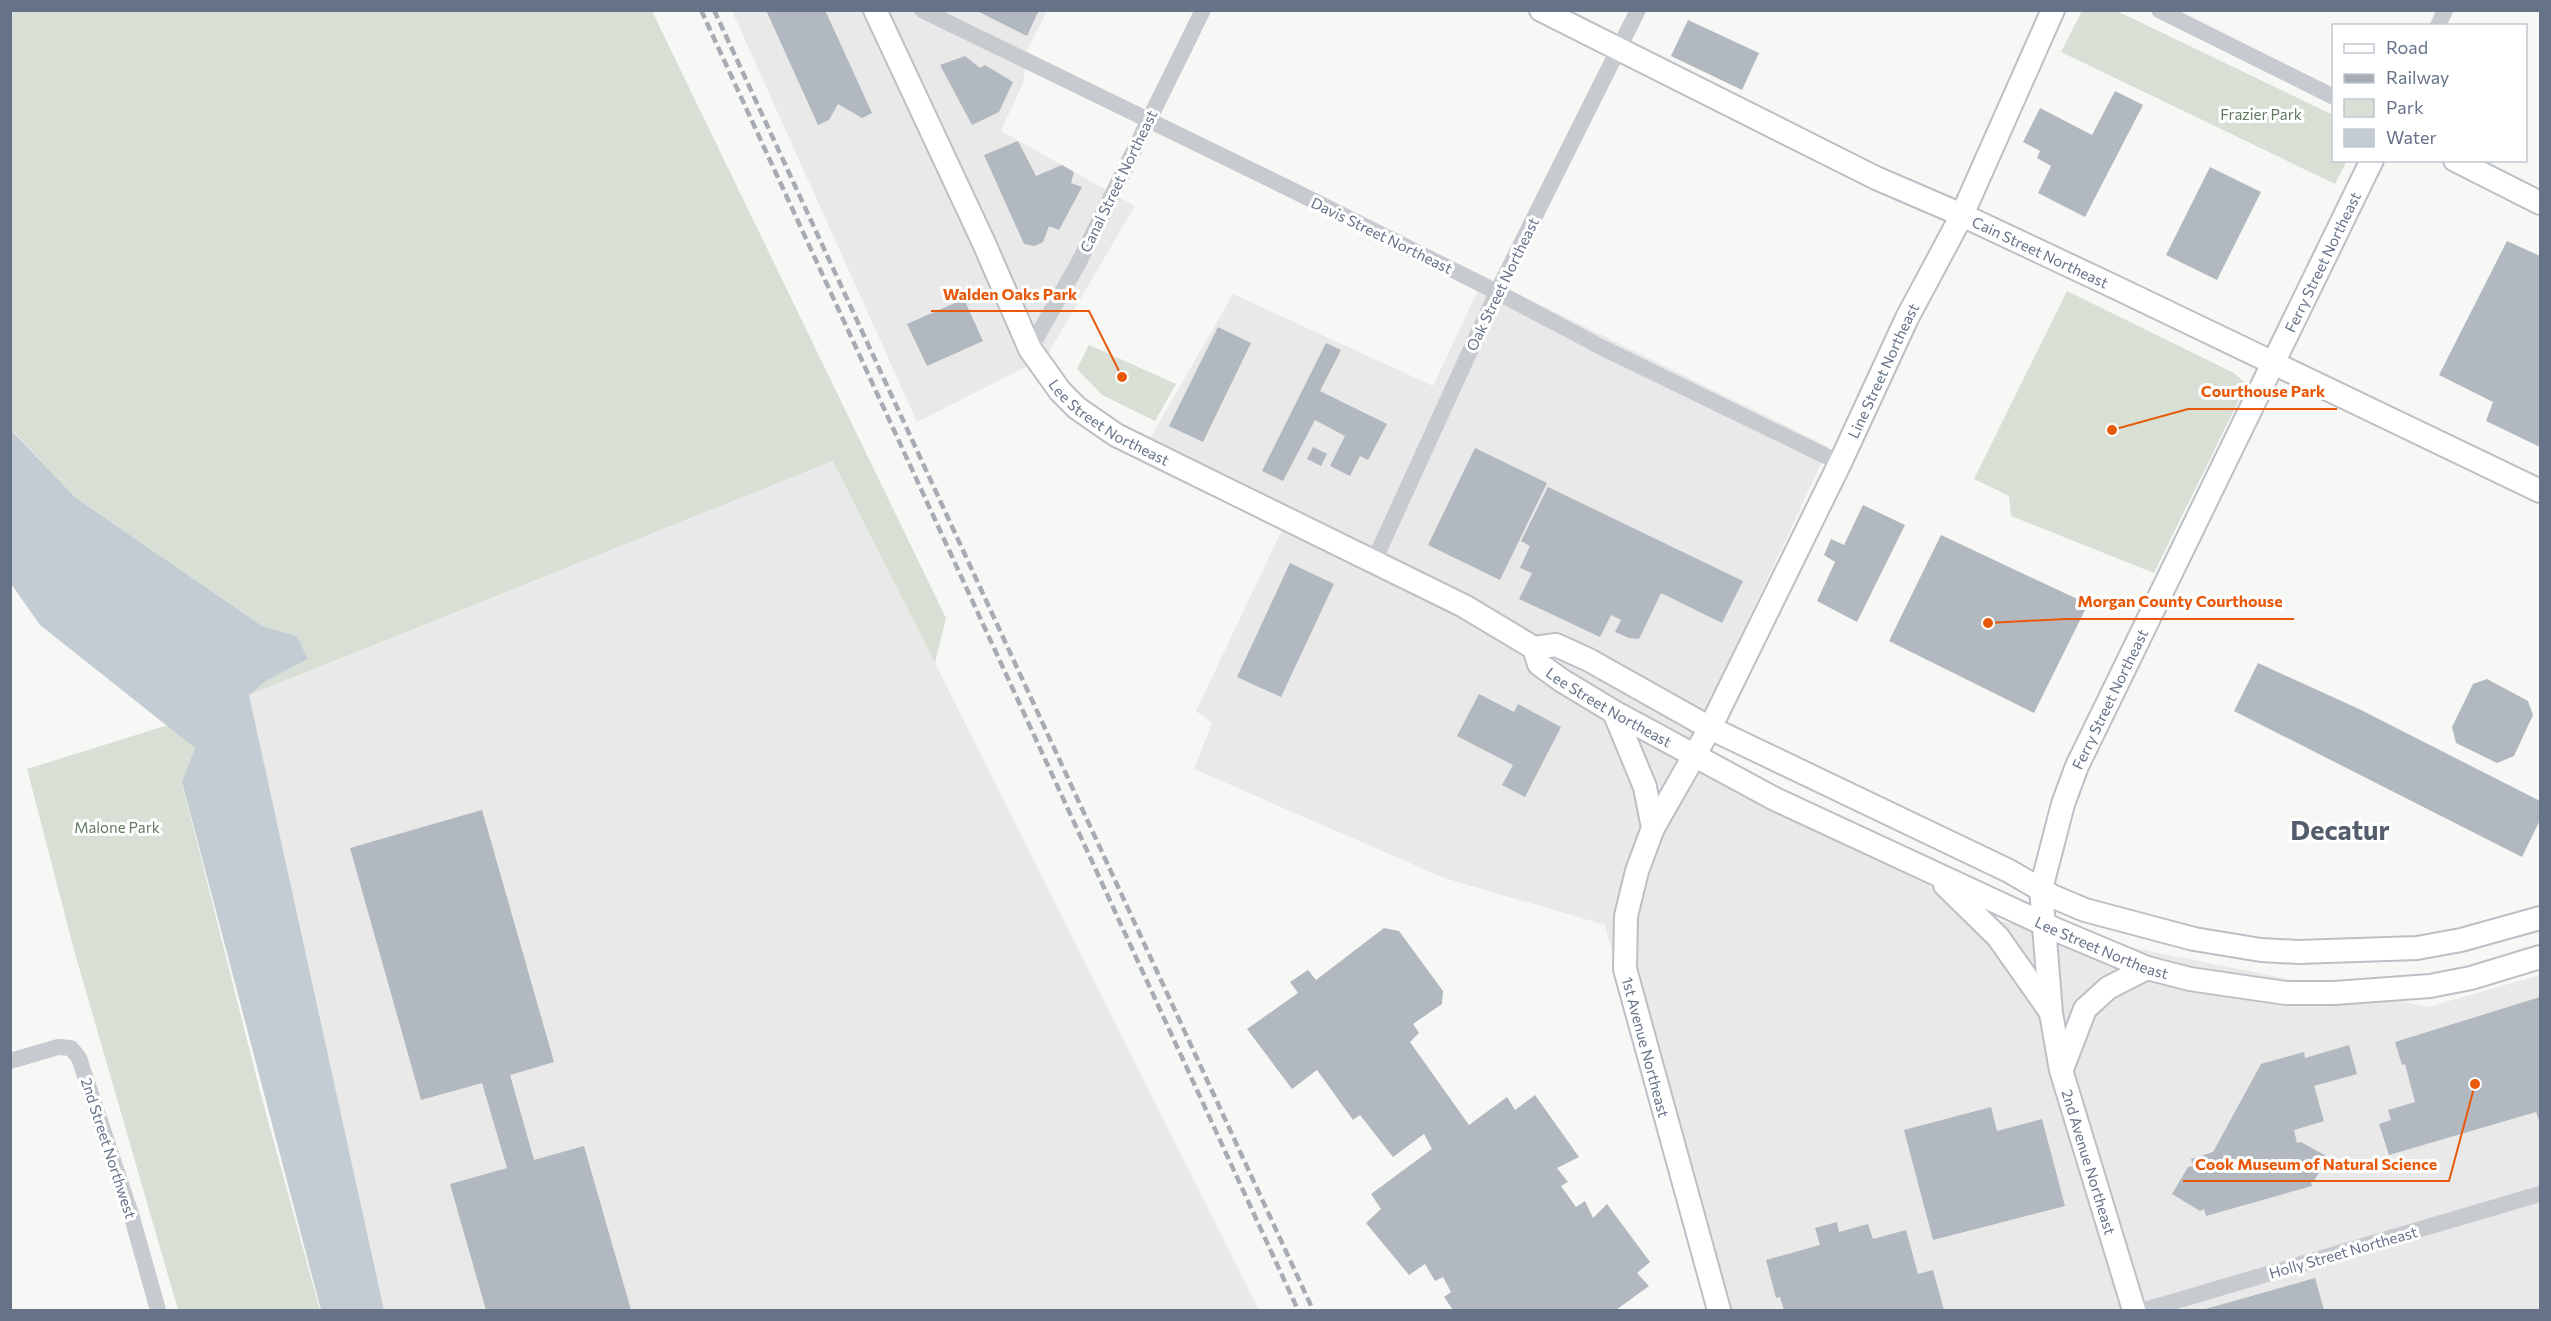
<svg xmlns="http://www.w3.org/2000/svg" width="2551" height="1321" font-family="Commissioner,sans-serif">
<rect width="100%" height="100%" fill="#f7f8f5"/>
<g fill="#e8e9e8">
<path d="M 732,11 L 1047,11 L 1027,50 L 1023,83 L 1001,131 L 1135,206 L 1046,357 L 917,422 Z"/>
<path d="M 1484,277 L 1829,447 L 1682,762 L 1999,921 L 2428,1007 L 2540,975 L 2540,1310 L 1709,1310 L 1605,925 L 1444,878 L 1194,769 L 1212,723 L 1196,711 L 1291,511 L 1148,442 L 1233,294 L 1433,386 Z"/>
<path d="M 834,461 L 1259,1310 L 384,1310 L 249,695 Z"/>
</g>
<g fill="#d8e0d6">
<path d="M 11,11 L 652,11 L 946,618 L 935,663 L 833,461 L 249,695 L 266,681 L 308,659 L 297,636 L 262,626 L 76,498 L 11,429 Z"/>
<path d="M 2082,11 L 2117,11 L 2333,115 L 2334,160 L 2347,161 L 2335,184 L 2061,52 Z"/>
<path d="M 2067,291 L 2234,373 L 2244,382 L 2241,396 L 2154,573 L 2011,516 L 2009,496 L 1974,479 Z"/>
<path d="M 1089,345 L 1176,384 L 1155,421 L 1102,395 L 1077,369 Z"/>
<path d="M 168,725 L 195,748 L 182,783 L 261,1095 L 320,1310 L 178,1310 L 74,950 L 27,769 Z"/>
</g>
<path fill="#c4ccd3" d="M 10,429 L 76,498 L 262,626 L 297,636 L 308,659 L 266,681 L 249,695 L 384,1310 L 321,1310 L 182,782 L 195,748 L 40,625 L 11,584 Z"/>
<g fill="#b2b8bf">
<path d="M 766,10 L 825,10 L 872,113 L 862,118 L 838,104 L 829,120 L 818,125 Z"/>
<path d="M 975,10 L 1039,10 L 1027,36 Z"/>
<path d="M 1688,20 L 1759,53 L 1742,90 L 1671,56 Z"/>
<path d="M 965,56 L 980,68 L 985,65 L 1013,82 L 999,112 L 972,125 L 940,65 Z"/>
<path d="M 2115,91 L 2143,105 L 2085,217 L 2038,193 L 2051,166 L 2037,158 L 2040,151 L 2023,142 L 2040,108 L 2092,135 Z"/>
<path d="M 1018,141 L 1036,176 L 1062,165 L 1074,172 L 1071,183 L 1082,187 L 1059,230 L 1049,226 L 1043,242 L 1035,246 L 1024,244 L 984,155 Z"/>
<path d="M 2210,167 L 2261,192 L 2217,280 L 2166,255 Z"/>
<path d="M 2507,241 L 2540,256 L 2540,447 L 2486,421 L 2493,402 L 2439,375 Z"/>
<path d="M 964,299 L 983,341 L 927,366 L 907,324 Z"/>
<path d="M 1218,327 L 1251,343 L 1203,442 L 1169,426 Z"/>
<path d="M 1326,343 L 1341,350 L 1320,391 L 1387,424 L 1368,460 L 1360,456 L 1350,476 L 1330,466 L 1345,436 L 1315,420 L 1283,481 L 1262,471 Z"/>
<path d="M 1313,447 L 1327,454 L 1321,466 L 1307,459 Z"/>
<path d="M 1475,448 L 1547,483 L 1500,580 L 1428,545 Z"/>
<path d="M 1548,487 L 1743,581 L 1722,623 L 1661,593 L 1639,639 L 1629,638 L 1615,632 L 1621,620 L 1611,615 L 1600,637 L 1519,599 L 1532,573 L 1520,568 L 1530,546 L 1521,541 Z"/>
<path d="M 1863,505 L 1905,525 L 1857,622 L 1817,601 L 1835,562 L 1824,555 L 1831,539 L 1844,545 Z"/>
<path d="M 1941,535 L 2088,604 L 2034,713 L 1889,641 Z"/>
<path d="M 1290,563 L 1334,584 L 1281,697 L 1237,677 Z"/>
<path d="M 2258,663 L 2359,709 L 2540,801 L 2540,820 L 2522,857 L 2234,711 Z"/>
<path d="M 2487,679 L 2528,701 L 2533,715 L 2514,756 L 2497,763 L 2456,743 L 2452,727 L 2473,684 Z"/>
<path d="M 1479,694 L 1514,712 L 1518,704 L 1561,727 L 1525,797 L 1502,785 L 1513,765 L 1457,736 Z"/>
<path d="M 482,810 L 554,1062 L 510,1075 L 534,1160 L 584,1146 L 631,1310 L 486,1310 L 450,1184 L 507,1168 L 482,1083 L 421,1100 L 350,848 Z"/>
<path d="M 1384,928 L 1399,931 L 1443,991 L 1442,1004 L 1413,1024 L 1419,1033 L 1410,1042 L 1469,1125 L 1507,1097 L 1515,1110 L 1535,1095 L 1579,1157 L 1557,1168 L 1568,1182 L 1561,1186 L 1576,1207 L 1585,1201 L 1593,1218 L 1607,1204 L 1650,1262 L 1637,1273 L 1649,1286 L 1616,1310 L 1453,1310 L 1444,1297 L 1451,1292 L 1443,1277 L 1435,1281 L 1425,1264 L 1409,1275 L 1366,1223 L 1381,1209 L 1371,1194 L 1432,1149 L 1424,1134 L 1393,1157 L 1360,1115 L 1353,1120 L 1317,1070 L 1292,1089 L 1247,1029 L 1298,993 L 1290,982 L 1308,970 L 1316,980 Z"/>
<path d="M 2540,997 L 2540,1123 L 2536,1112 L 2389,1155 L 2379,1124 L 2391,1120 L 2388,1110 L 2415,1102 L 2405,1064 L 2402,1065 L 2395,1042 Z"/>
<path d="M 2349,1045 L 2357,1074 L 2314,1086 L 2324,1121 L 2294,1130 L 2297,1143 L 2301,1142 L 2328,1157 L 2314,1181 L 2311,1182 L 2312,1186 L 2206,1216 L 2204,1209 L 2200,1211 L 2172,1194 L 2188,1167 L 2193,1166 L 2191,1159 L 2213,1152 L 2261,1064 L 2304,1052 L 2305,1058 Z"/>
<path d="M 1991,1107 L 1997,1131 L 2042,1119 L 2065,1206 L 1933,1240 L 1904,1130 Z"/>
<path d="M 1837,1222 L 1839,1232 L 1868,1224 L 1873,1239 L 1906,1230 L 1918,1274 L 1933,1270 L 1944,1310 L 1784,1310 L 1780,1297 L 1776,1298 L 1766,1260 L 1820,1245 L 1815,1228 Z"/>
<path d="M 2315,1278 L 2324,1310 L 2202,1310 Z"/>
</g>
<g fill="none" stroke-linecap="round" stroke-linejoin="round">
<defs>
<g id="secondary">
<path id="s1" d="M 875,10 L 983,241 L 1030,349 L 1060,391 L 1077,408 L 1116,435 L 1464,606 L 1534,648 L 1556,645 L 1589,660 L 1710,728 L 2009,871 L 2054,897 L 2085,910 L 2194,939 L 2261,950 L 2298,952 L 2417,948 L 2461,940 L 2540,918"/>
<path id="s2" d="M 1541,10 L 1876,178 L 1962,215 L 2117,288 L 2540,491"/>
<path d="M 2455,160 L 2540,203"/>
<path id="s3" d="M 1534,648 L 1539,664 L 1561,680 L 1614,712 L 1775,799 L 2059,931 L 2147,968 L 2190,979 L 2244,987 L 2286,993 L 2334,993 L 2430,986 L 2471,978 L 2540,957"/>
<path d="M 1614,712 L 1645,787 L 1653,828"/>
<path d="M 1945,885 L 1998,937 L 2050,1011"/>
<path d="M 2062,1069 L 2085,1009 L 2108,988 L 2147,968"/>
<path id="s4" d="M 1719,1310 L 1625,969 L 1626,916 L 1637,871 L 1653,828 L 1710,728 L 1840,463 L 1907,318 L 1962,215 L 2053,10"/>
<path id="s5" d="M 2134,1310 L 2061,1070 L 2051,1013 L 2041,889 L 2063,804 L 2077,766 L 2372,160"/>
</g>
</defs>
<use href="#secondary" stroke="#bcbfc5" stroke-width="26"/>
<g stroke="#c7cace" stroke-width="16">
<path d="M 922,10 L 1288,188 L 1497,292 L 1601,347 L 1840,463"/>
<path d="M 2159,10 L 2334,97"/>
<path d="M 2438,26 L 2445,10"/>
<path d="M 1030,349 L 1079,262 L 1203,10"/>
<path d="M 1374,561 L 1497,292 L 1638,10"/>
<path d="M 10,1061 L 58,1047 L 71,1048 L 79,1058 L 131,1214 L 158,1310"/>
<path d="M 2145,1310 L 2540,1194"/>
</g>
<use href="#secondary" stroke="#fff" stroke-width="22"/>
<g stroke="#a7abb3" stroke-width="4.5" stroke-dasharray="9 4.5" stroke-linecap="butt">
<path d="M 701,10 L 1298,1310"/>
<path d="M 714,10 L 1313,1310"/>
</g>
</g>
<g text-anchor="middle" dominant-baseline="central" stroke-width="6" stroke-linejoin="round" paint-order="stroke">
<g font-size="15" fill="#617a60" stroke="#fff">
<text x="2261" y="114">Frazier Park</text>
<text x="117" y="827">Malone Park</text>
</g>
<g font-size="15" fill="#657288" stroke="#fff">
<text transform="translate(1118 181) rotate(-64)">Canal Street Northeast</text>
<text transform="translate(1382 235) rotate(26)">Davis Street Northeast</text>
<text stroke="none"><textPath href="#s2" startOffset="555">Cain Street Northeast</textPath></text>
<text stroke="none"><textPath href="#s5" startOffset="1122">Ferry Street Northeast</textPath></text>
<text transform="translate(1502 284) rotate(-64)">Oak Street Northeast</text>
<text stroke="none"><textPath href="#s4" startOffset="1011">Line Street Northeast</textPath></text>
<text stroke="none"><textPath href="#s1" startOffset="483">Lee Street Northeast</textPath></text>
<text stroke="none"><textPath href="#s5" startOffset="636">Ferry Street Northeast</textPath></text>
<text stroke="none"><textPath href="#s3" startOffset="99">Lee Street Northeast</textPath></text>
<text stroke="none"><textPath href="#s3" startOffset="648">Lee Street Northeast</textPath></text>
<text transform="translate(1646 1047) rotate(75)">1st Avenue Northeast</text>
<text transform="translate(109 1148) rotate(72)">2nd Street Northwest</text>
<text transform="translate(2089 1162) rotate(73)">2nd Avenue Northeast</text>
<text transform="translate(2343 1252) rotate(-16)">Holly Street Northeast</text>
</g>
<g font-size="27" font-weight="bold" fill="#545d6c" stroke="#fff">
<text x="2340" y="829">Decatur</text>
</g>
</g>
<path fill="none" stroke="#e8590c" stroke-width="2" d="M1122 377L1089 311H931M2112 430L2188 409H2337M1988 623L2065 619H2294M2475 1084L2449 1181H2183"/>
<g fill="#e8590c" stroke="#fff" stroke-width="2">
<circle cx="1122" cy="377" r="6"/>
<circle cx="2112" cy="430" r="6"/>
<circle cx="1988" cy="623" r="6"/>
<circle cx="2475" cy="1084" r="6"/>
</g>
<g font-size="16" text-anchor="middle" font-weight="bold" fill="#e8590c" stroke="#fff" stroke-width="6" stroke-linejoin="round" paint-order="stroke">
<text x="1010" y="300">Walden Oaks Park</text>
<text x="2263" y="397">Courthouse Park</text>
<text x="2180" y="607">Morgan County Courthouse</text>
<text x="2316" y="1170">Cook Museum of Natural Science</text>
</g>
<rect width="2551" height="1321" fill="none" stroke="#657288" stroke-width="24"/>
<rect x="2332" y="24" width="195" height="138" fill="#ffffff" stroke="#c1c7cf" stroke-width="1.5"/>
<rect x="2344" y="44" width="30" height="9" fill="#ffffff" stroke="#c1c7cf" stroke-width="1.5"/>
<text x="2386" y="54" font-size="18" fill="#657288">Road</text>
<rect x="2344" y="74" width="30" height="9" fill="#a7abb3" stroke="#c1c7cf" stroke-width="1.5"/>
<text x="2386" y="84" font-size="18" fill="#657288">Railway</text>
<rect x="2344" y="99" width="30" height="18" fill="#d8e0d6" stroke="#c1c7cf" stroke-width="1.5"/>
<text x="2386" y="114" font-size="18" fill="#657288">Park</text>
<rect x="2344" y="129" width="30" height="18" fill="#c4ccd3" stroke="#c1c7cf" stroke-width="1.5"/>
<text x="2386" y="144" font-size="18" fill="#657288">Water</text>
</svg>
